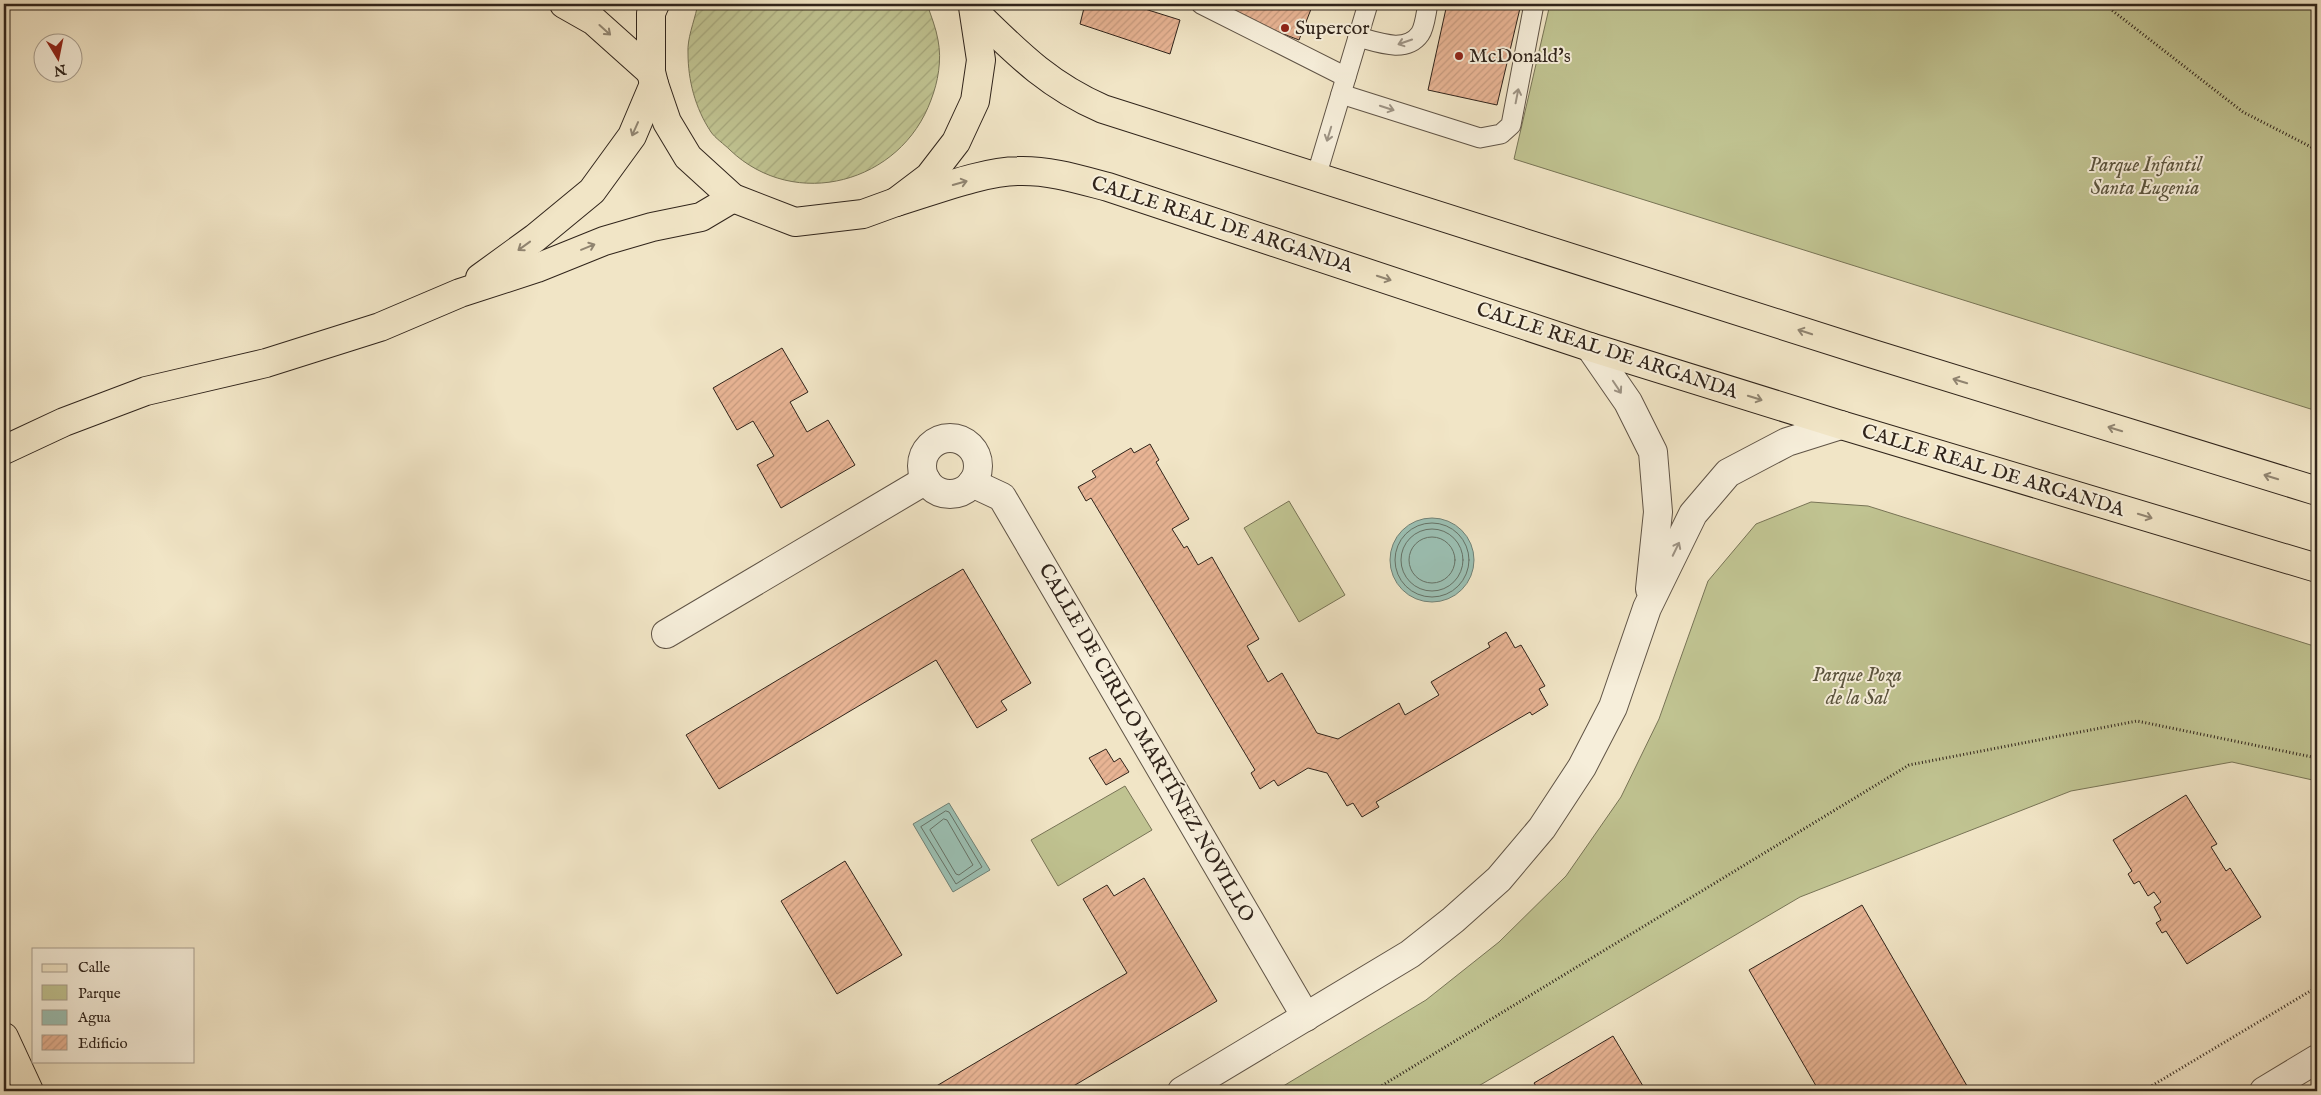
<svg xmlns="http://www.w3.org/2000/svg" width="2321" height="1095" font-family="'IM FELL English',serif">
<defs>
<pattern id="garden-furrows" width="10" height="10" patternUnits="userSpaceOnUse" patternTransform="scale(1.25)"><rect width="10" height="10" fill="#c0c391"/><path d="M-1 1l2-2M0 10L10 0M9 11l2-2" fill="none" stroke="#a5a77c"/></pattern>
<pattern id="building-hatch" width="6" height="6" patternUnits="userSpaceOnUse" patternTransform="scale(1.25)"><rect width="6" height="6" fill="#e8b494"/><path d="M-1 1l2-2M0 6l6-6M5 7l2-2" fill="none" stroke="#c79b7f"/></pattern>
</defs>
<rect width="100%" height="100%" fill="#f1e5c6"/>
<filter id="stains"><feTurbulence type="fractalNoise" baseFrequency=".004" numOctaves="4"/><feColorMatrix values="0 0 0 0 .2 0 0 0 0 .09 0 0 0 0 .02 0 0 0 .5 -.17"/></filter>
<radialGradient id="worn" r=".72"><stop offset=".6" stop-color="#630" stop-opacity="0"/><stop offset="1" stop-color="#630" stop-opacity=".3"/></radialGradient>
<g fill="#c0c391" stroke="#787456">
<path d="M 1550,4 L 2317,4 L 2317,411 L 1514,159 Z"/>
<path d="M 1289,501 L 1345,595 L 1299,622 L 1244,528 Z"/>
<path d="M 1811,502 L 1868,506 L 2317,647 L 2317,781 L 2232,762 L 2071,791 L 1800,897 L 1470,1091 L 1275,1091 L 1426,1000 L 1499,942 L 1566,876 L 1621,797 L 1659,719 L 1708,581 L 1756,524 Z"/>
<path d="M 1125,786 L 1152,830 L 1058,886 L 1031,840 Z"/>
</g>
<path fill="url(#garden-furrows)" stroke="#787456" d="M 700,4 L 927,4 C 931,16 936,28 938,40 C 942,60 938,82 931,100 C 901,183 795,212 730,150 C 724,144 715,138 711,132 C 695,108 688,80 688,53 C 687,39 694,22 697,8 Z"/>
<g fill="#9bbfb2" stroke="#708176">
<circle cx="1432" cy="560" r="42"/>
<path d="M 949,803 L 990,870 L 953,892 L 913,824 Z"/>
</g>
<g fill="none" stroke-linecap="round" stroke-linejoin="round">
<g stroke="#667266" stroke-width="1">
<circle cx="1432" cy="560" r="37"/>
<circle cx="1432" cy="560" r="31"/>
<circle cx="1432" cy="560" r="23"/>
<path d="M 946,811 L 949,812 L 982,867 L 956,884 L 921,827 Z"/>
<path d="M 944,819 L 947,820 L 973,865 L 959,875 L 956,874 L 930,830 Z"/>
</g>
</g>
<g fill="url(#building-hatch)" stroke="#30241b">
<path d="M 1085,4 L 1129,4 L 1180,20 L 1170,54 L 1080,24 Z"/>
<path d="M 1238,4 L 1313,4 L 1299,40 L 1234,15 Z"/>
<path d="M 1447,4 L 1521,4 L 1497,105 L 1428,90 Z"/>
<path d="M 782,348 L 808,392 L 790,402 L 807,432 L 828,420 L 855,465 L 781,508 L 757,465 L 774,456 L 753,421 L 737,430 L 713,388 Z"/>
<path d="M 1150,444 L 1159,460 L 1156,462 L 1189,519 L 1172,529 L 1184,548 L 1187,546 L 1198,565 L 1212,557 L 1259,639 L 1247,646 L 1268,682 L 1282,673 L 1317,733 L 1338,739 L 1399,703 L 1405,715 L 1439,695 L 1431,682 L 1490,647 L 1488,643 L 1506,632 L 1515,648 L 1521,645 L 1545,686 L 1539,689 L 1548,705 L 1532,715 L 1530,712 L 1376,802 L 1379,807 L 1362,817 L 1353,803 L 1347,806 L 1327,773 L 1308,768 L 1278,786 L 1274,780 L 1260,789 L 1251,773 L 1255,770 L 1091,498 L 1086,501 L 1078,487 L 1096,477 L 1092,471 L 1131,448 L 1134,453 Z"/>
<path d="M 963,569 L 1031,683 L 1001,701 L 1007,710 L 977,728 L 936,660 L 719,789 L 686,735 Z"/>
<path d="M 1106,749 L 1114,762 L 1120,758 L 1129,772 L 1106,785 L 1089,758 Z"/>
<path d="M 2186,795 L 2217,844 L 2211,847 L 2226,871 L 2230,868 L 2261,917 L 2187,964 L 2166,931 L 2162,933 L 2156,923 L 2161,920 L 2154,907 L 2161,902 L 2154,892 L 2148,896 L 2139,881 L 2134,884 L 2128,874 L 2132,871 L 2113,840 Z"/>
<path d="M 845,861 L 902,955 L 837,994 L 781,901 Z"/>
<path d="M 1144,878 L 1217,1001 L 1065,1091 L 928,1091 L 1127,973 L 1083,899 L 1107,885 L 1114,896 Z"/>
<path d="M 1862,905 L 1970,1091 L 1819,1091 L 1749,970 Z"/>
<path d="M 1613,1036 L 1646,1091 L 1539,1091 L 1534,1083 Z"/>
</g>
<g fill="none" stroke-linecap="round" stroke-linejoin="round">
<defs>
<g id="service">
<path d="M 1201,4 L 1346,77"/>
<path d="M 1358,37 C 1377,42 1406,54 1420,34 C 1425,27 1426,12 1428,4"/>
<path d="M 1341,94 L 1480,138 L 1501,134 L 1511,125 L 1534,4"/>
<path d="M 1316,177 L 1368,4"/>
</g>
<g id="minor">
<path d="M 1590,347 L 1628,402 L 1653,452 L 1658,512 L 1650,589"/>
<circle cx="950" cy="466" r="28"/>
<path d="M 972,483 L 1002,497 L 1306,1017"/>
<path d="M 666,634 L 926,480"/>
<path d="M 1182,1091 L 1410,954 L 1453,920 L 1499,879 L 1542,828 L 1582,767 L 1613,707 L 1647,608 L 1693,514 L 1728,473 L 1787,442 L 1841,425"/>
<path d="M 2264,1091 L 2317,1059"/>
</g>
<g id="primary">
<path d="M 655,4 L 651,13 L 651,72 L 654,84 L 667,122 L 688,157 L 733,198 L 795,222 L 863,214 L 896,202 L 929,177 L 956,142 L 975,101 L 981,60 L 973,7"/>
<path d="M 975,12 C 1017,53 1048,85 1103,109 L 1870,353 L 2317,491"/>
<path d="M 896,202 C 930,192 984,171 1018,171 C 1049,170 1078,179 1108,187 L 1590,347 L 1841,425 L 2317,568"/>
<path d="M 480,278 L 535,238 L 592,191 L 632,136 L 654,84"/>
<path d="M 4,450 L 64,422 L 146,391 L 266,363 L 380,327 L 460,293 L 537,268 L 604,241 L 652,227 L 701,217 L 733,198"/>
</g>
<g id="motorway">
<path d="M 564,4 L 594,21 L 651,72"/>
<path d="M 4,1037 L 29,1091"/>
</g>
</defs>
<use href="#service" stroke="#605446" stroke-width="21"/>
<use href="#minor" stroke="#605446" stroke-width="30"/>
<use href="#primary" stroke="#30241b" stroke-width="30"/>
<use href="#motorway" stroke="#30241b" stroke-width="30"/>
<g stroke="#30241b" stroke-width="3" stroke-dasharray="1 2.5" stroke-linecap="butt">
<path d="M 2104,4 L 2243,112 L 2317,150"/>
<path d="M 1373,1091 L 1909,765 L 2137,721 L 2317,758"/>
<path d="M 2143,1091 L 2317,987"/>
</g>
<use href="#service" stroke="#f6eeda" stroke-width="19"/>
<use href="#minor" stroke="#f6eeda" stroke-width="28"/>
<use href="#primary" stroke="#f1e5c6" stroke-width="28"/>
<use href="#motorway" stroke="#f1e5c6" stroke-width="28"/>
</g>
<defs><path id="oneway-shaft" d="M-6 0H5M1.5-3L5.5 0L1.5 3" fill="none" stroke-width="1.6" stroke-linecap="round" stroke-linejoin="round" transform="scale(1.25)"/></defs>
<g stroke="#908470">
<use href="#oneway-shaft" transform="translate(605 30) rotate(42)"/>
<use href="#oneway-shaft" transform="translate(635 129) rotate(114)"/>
<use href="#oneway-shaft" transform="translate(960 183) rotate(-16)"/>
<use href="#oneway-shaft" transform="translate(524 246) rotate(144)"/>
<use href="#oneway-shaft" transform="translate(588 247) rotate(-22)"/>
<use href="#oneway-shaft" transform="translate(1384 278) rotate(18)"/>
<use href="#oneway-shaft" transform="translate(1805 332) rotate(-162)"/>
<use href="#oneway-shaft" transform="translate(1960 381) rotate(-163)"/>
<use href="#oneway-shaft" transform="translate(1755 398) rotate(17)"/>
<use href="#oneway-shaft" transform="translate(2115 429) rotate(-163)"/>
<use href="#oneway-shaft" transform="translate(2271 477) rotate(-163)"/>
<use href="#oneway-shaft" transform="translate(2145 516) rotate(17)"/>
</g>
<g stroke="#9d9384">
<use href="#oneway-shaft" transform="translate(1405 42) rotate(161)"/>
<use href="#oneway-shaft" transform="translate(1517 96) rotate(-79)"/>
<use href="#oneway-shaft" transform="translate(1387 108) rotate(18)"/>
<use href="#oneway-shaft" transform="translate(1329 134) rotate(107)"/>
<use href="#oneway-shaft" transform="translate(1617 387) rotate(56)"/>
<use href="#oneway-shaft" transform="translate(1676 549) rotate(-64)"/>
</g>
<g fill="#8f2418" stroke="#f6eeda" stroke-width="2">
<circle cx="1285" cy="28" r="5"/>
<circle cx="1459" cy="56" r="5"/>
</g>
<g text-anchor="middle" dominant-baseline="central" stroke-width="4" stroke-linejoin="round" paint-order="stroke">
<g font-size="20" fill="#30241b" stroke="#f6eeda" text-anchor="start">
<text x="1295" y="28">Supercor</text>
<text x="1469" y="56">McDonald's</text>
</g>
<g font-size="20" font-style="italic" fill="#5b543e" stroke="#f6eeda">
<text x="2145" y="165">Parque Infantil<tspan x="2145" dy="23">Santa Eugenia</tspan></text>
<text x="1857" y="675">Parque Poza<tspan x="1857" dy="23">de la Sal</tspan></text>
</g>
<g font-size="20" fill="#30241b" stroke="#f6eeda">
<text transform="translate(1222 225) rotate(18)">CALLE REAL DE ARGANDA</text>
<text transform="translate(1607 351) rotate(18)">CALLE REAL DE ARGANDA</text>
<text transform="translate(1993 471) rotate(17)">CALLE REAL DE ARGANDA</text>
<text transform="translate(1146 743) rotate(60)">CALLE DE CIRILO MARTÍNEZ NOVILLO</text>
</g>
</g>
<rect width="2321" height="1095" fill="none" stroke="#f1e5c6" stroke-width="20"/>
<rect x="5" y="5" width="2311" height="1085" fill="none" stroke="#30241b" stroke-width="2.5"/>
<rect x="10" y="10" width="2301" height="1075" fill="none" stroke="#30241b"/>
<rect x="32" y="948" width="162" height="115" fill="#f6eeda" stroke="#a79d8e"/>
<rect x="42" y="964" width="25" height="8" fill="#f1e5c6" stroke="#a79d8e"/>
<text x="78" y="972" font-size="15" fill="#30241b">Calle</text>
<rect x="42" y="985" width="25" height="15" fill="#c0c391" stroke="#a79d8e"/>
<text x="78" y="998" font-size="15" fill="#30241b">Parque</text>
<rect x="42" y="1010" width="25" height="15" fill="#9bbfb2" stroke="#a79d8e"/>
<text x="78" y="1022" font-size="15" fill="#30241b">Agua</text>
<rect x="42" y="1035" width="25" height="15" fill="url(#building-hatch)" stroke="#a79d8e"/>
<text x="78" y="1048" font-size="15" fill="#30241b">Edificio</text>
<g transform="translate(58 58) rotate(170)"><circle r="24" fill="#f6eeda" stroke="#a79d8e"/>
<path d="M0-4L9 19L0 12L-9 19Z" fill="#8f2418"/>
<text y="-8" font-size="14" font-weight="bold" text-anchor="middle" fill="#30241b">N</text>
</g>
<rect width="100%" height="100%" filter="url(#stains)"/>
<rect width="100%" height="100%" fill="url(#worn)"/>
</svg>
